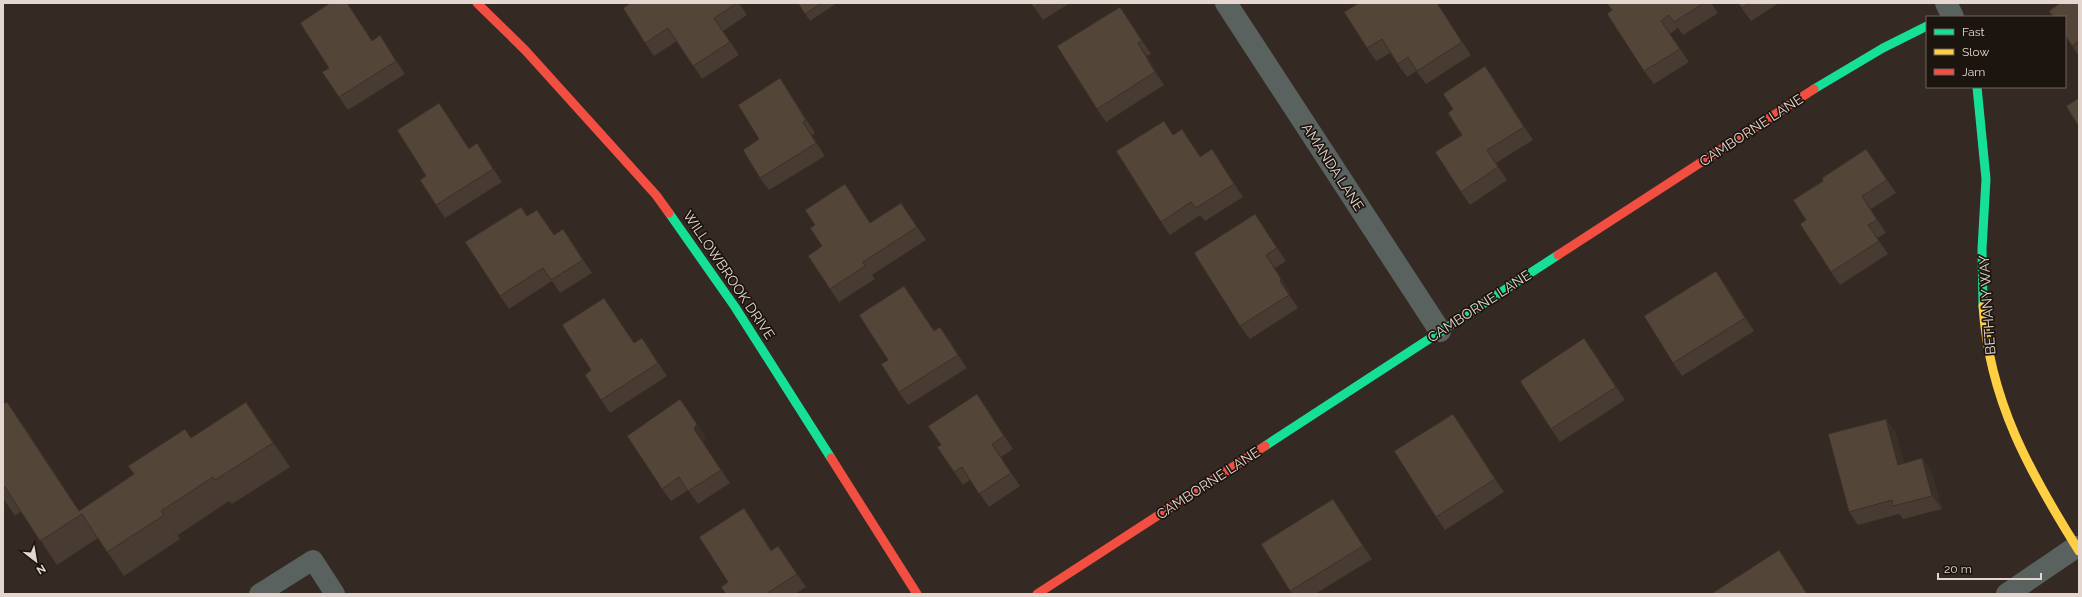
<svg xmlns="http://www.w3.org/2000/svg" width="2082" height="597" font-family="Raleway,sans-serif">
<rect width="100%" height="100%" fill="#342a23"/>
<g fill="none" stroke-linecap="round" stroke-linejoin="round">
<path stroke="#59625f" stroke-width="20" d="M 259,594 L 313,560 L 335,594"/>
<g stroke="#59625f" stroke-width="22">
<path d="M 1226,3 L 1440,331"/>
<path d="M 1946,3 L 1953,17"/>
<path d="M 2007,594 L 2076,547"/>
</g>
<g stroke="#16e098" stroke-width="9">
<path d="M 1977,87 L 1986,179 L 1982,249 L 1983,306"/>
<path d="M 1814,89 L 1883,48 L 1927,26"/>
<path d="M 669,213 L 735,307 L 831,458"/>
<path d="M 1265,446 L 1558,255"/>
</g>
<path stroke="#ffcf43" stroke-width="9" d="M 1983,306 C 1989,400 2030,473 2079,551"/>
<g stroke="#f24e42" stroke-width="9">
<path d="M 477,3 L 525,50 L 656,195 L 669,213"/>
<path d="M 1558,255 L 1814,89"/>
<path d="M 831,458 L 917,594"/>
<path d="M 1037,594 L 1265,446"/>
</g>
</g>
<g fill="#483b31">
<path d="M 629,3 L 739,3 L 747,15 L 723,31 L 739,55 L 702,79 L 677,41 L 654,56 L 645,43 Z"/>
<path d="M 798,3 L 837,3 L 810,21 Z"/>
<path d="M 1031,3 L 1070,3 L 1043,20 Z"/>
<path d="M 1437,3 L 1471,55 L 1426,84 L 1416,71 L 1407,77 L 1390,53 L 1376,61 L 1367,48 Z"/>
<path d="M 1607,3 L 1711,3 L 1718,13 L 1683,35 L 1678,28 L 1670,34 L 1689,62 L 1654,84 L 1644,71 L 1612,10 Z"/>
<path d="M 1738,3 L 1779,3 L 1751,21 Z"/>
<path d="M 2079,3 L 2079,56 L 2065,35 Z"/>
<path d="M 1120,7 L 1129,20 L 1151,54 L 1147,56 L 1164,85 L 1106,122 L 1097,109 Z"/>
<path d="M 351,8 L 372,41 L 380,35 L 405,74 L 348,110 L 339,97 L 329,68 Z"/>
<path d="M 1485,66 L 1494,79 L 1533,140 L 1496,163 L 1507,180 L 1470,205 L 1461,192 L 1462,135 L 1453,109 Z"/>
<path d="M 780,78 L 789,91 L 815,133 L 812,135 L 825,156 L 769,190 L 760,178 L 759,139 Z"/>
<path d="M 439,103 L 469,148 L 486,156 L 502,182 L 445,218 L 436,205 L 426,176 Z"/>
<path d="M 1174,135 L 1191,142 L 1201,157 L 1212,149 L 1243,197 L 1205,221 L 1200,215 L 1170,235 L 1161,222 Z"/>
<path d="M 1875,162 L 1896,193 L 1871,209 L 1886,233 L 1877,238 L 1888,254 L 1840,285 L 1831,272 Z"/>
<path d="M 845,184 L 870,223 L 901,203 L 926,240 L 872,275 L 875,279 L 839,302 L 830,289 L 822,246 L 815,225 Z"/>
<path d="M 521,207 L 527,216 L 537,210 L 554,235 L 572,242 L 592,273 L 560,293 L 552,281 L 509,309 L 500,296 Z"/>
<path d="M 1255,214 L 1286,261 L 1275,268 L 1290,292 L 1289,294 L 1298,308 L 1250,339 L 1240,326 Z"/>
<path d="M 1725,284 L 1754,331 L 1682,376 L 1673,363 Z"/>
<path d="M 604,298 L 634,343 L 642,338 L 667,376 L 610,413 L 601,400 L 591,370 Z"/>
<path d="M 913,299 L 934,331 L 940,327 L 967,368 L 908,405 L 899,392 L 888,360 Z"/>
<path d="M 1593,351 L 1625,400 L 1560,442 L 1551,429 Z"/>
<path d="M 7,402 L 24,426 L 79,511 L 134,474 L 185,429 L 191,438 L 263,426 L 290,467 L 232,504 L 229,501 L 178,535 L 180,539 L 124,576 L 98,538 L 57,565 L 21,511 L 15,516 L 3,498 L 3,404 Z"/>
<path d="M 986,407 L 1013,449 L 1001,457 L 1020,486 L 989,507 L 970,480 L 963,485 L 954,472 L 941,445 Z"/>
<path d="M 1462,427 L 1504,492 L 1445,530 L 1436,517 Z"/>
<path d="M 1895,431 L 1904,464 L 1922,458 L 1931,471 L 1942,509 L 1903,519 L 1899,514 L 1858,525 L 1849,512 Z"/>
<path d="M 706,437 L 703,442 L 730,483 L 698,504 L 688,490 L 671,501 L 662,489 Z"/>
<path d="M 1342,512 L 1372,559 L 1315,594 L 1293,594 L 1290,591 Z"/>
<path d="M 753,521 L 772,551 L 778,546 L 806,587 L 795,594 L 726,594 L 728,582 Z"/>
</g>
<g fill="#3b3028">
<path d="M 347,3 L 351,8 L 381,54 L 372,41 Z"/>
<path d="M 1437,3 L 1471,55 L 1462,42 Z"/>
<path d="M 1120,7 L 1129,20 L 1151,54 L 1142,41 Z"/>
<path d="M 380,35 L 389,48 L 405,74 L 396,61 Z"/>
<path d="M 1138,43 L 1147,56 L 1164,85 L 1155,72 Z"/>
<path d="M 1485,66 L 1494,79 L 1533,140 L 1524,127 Z"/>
<path d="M 780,78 L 789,91 L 815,133 L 806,120 Z"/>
<path d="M 439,103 L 448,116 L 478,162 L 469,149 Z"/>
<path d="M 803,122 L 812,135 L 825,156 L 816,143 Z"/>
<path d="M 1182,129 L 1191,142 L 1209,170 L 1200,157 Z"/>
<path d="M 477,143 L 486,156 L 502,182 L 493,169 Z"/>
<path d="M 1212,149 L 1221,162 L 1243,197 L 1234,184 Z"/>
<path d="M 1487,150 L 1496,163 L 1507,180 L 1498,167 Z"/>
<path d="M 845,184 L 854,197 L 879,236 L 870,223 Z"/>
<path d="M 1862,196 L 1871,209 L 1886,233 L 1877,220 Z"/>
<path d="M 537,210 L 546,222 L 563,248 L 554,235 Z"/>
<path d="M 1255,214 L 1264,227 L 1286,261 L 1277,248 Z"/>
<path d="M 563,229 L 572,242 L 592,273 L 583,260 Z"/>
<path d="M 1266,255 L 1290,292 L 1289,294 L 1298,308 L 1280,281 Z"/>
<path d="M 1716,271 L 1725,284 L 1754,331 L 1745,318 Z"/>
<path d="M 904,286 L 913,299 L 943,344 L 934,331 Z"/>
<path d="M 604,298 L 613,311 L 643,356 L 634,343 Z"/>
<path d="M 940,327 L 950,340 L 967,368 L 958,355 Z"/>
<path d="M 642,338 L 651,351 L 667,376 L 658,363 Z"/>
<path d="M 1584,338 L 1593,351 L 1625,400 L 1616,387 Z"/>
<path d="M 977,394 L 986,407 L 1013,449 L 1004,436 Z"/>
<path d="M 680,399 L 706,437 L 703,442 L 730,483 L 694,429 Z"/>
<path d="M 7,402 L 24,426 L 82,514 L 81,514 Z"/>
<path d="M 246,402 L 263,426 L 290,467 L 273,443 Z"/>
<path d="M 1453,414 L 1462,427 L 1504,492 L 1495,479 Z"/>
<path d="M 1886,419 L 1895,431 L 1908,478 L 1898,465 Z"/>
<path d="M 992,444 L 1001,457 L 1020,486 L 1011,473 Z"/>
<path d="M 1922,458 L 1931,471 L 1942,509 L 1932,496 Z"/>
<path d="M 1333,499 L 1342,512 L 1372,559 L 1363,546 Z"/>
<path d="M 744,508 L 753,521 L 781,564 L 771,551 Z"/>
<path d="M 161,511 L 178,535 L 180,539 L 164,515 Z"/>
<path d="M 778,546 L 788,559 L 806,587 L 797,574 Z"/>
<path d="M 1779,550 L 1788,563 L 1808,594 L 1807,594 Z"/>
</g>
<g fill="#544539" stroke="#3b3028">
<path d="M 330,3 L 347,3 L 372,41 L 380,35 L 396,61 L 339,97 L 322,72 L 329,68 L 300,23 Z"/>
<path d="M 629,3 L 737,3 L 714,18 L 730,42 L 693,66 L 668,28 L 645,43 L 623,8 L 629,4 Z"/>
<path d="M 798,3 L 822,3 L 805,14 Z"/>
<path d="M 1031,3 L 1041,3 L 1034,7 Z"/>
<path d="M 1359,3 L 1437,3 L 1462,42 L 1417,71 L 1408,57 L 1398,64 L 1382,39 L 1367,48 L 1344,12 Z"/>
<path d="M 1607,3 L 1704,3 L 1674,22 L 1669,15 L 1661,21 L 1680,49 L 1644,71 L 1607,14 L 1612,10 Z"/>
<path d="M 1738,3 L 1750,3 L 1742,8 Z"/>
<path d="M 2060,3 L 2079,3 L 2079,41 L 2072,46 L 2065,35 L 2065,17 L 2053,17 L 2049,11 Z"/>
<path d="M 1120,7 L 1142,41 L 1138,43 L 1155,72 L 1097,109 L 1057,46 Z"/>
<path d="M 1485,66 L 1524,127 L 1487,150 L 1498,167 L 1461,192 L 1435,152 L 1462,135 L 1448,113 L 1453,109 L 1443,94 Z"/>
<path d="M 780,78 L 806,120 L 803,122 L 816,143 L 760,178 L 743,150 L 759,139 L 738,105 Z"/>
<path d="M 2079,98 L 2079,127 L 2066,106 Z"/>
<path d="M 439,103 L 469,149 L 477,143 L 493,169 L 436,205 L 420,180 L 426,176 L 397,130 Z"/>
<path d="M 1164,121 L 1173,135 L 1182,129 L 1200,157 L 1212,149 L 1234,184 L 1196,208 L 1191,202 L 1161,222 L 1116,151 Z"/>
<path d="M 1866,149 L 1887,180 L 1862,196 L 1877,220 L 1868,225 L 1879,241 L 1831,272 L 1800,224 L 1806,220 L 1793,200 L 1823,181 L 1822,178 Z"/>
<path d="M 845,184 L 870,223 L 901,203 L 917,227 L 863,262 L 865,266 L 830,289 L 808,256 L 822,246 L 810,228 L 815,225 L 805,210 Z"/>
<path d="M 521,207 L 527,216 L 537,210 L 554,235 L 563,229 L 583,260 L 551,280 L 543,268 L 500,296 L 465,242 Z"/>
<path d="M 1255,214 L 1277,248 L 1266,255 L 1281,279 L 1280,281 L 1289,295 L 1240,326 L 1194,253 Z"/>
<path d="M 1716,271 L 1745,318 L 1673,363 L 1644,316 Z"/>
<path d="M 904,286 L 934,331 L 940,327 L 958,355 L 899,392 L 881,364 L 888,360 L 859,315 Z"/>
<path d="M 604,298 L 634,343 L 642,338 L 658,363 L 601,400 L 585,375 L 591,370 L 562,325 Z"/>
<path d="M 1584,338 L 1616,387 L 1551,429 L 1520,381 Z"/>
<path d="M 977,394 L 1004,436 L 992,444 L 1011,473 L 979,494 L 962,467 L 954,472 L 937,447 L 941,445 L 928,426 Z"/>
<path d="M 680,399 L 697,424 L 694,429 L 721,470 L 688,491 L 679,477 L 662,489 L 627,436 Z"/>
<path d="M 7,402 L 79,511 L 134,474 L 128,466 L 185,429 L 191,438 L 246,402 L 273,443 L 215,480 L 213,477 L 161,511 L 164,515 L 107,552 L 82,514 L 40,541 L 5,487 L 3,488 L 3,404 Z"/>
<path d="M 1453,414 L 1495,479 L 1436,517 L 1394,451 Z"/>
<path d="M 1886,419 L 1898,465 L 1922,458 L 1932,496 L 1893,506 L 1892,500 L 1849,512 L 1828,434 Z"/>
<path d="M 1333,499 L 1363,546 L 1290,591 L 1261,544 Z"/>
<path d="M 744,508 L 771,551 L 778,546 L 797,574 L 766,594 L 726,594 L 721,587 L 728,582 L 699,537 Z"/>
<path d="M 1779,550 L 1807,594 L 1711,594 Z"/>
</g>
<g text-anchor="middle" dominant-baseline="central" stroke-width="3.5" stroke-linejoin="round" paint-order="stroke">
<g font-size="14" fill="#e4d7cf" stroke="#1c140e">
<text transform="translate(1751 130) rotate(-33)">CAMBORNE LANE</text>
<text transform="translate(1333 167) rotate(57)">AMANDA LANE</text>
<text transform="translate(729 275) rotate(56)">WILLOWBROOK DRIVE</text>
<text transform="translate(1987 305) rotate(-94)">BETHANY WAY</text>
<text transform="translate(1479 306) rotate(-33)">CAMBORNE LANE</text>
<text transform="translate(1208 483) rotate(-33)">CAMBORNE LANE</text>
</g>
</g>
<rect width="2082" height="597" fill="none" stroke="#e4d7cf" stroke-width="8"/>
<rect x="1926" y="16" width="140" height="72" fill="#1c140e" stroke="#6c625b"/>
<rect x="1934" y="29" width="20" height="6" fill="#16e098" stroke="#6c625b"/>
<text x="1962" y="36" font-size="12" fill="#e4d7cf">Fast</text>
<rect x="1934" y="49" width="20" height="6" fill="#ffcf43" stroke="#6c625b"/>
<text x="1962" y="56" font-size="12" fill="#e4d7cf">Slow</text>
<rect x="1934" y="69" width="20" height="6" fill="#f24e42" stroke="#6c625b"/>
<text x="1962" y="76" font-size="12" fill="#e4d7cf">Jam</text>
<g transform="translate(36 561) rotate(149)" stroke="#1c140e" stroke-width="3" paint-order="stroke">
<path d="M0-3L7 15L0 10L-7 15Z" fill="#e4d7cf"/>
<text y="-6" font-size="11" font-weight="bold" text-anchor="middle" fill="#e4d7cf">N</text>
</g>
<path d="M1938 573v6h103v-6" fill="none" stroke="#e4d7cf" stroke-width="2"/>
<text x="1944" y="573" font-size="12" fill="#e4d7cf" stroke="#1c140e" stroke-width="3" paint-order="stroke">20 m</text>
</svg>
